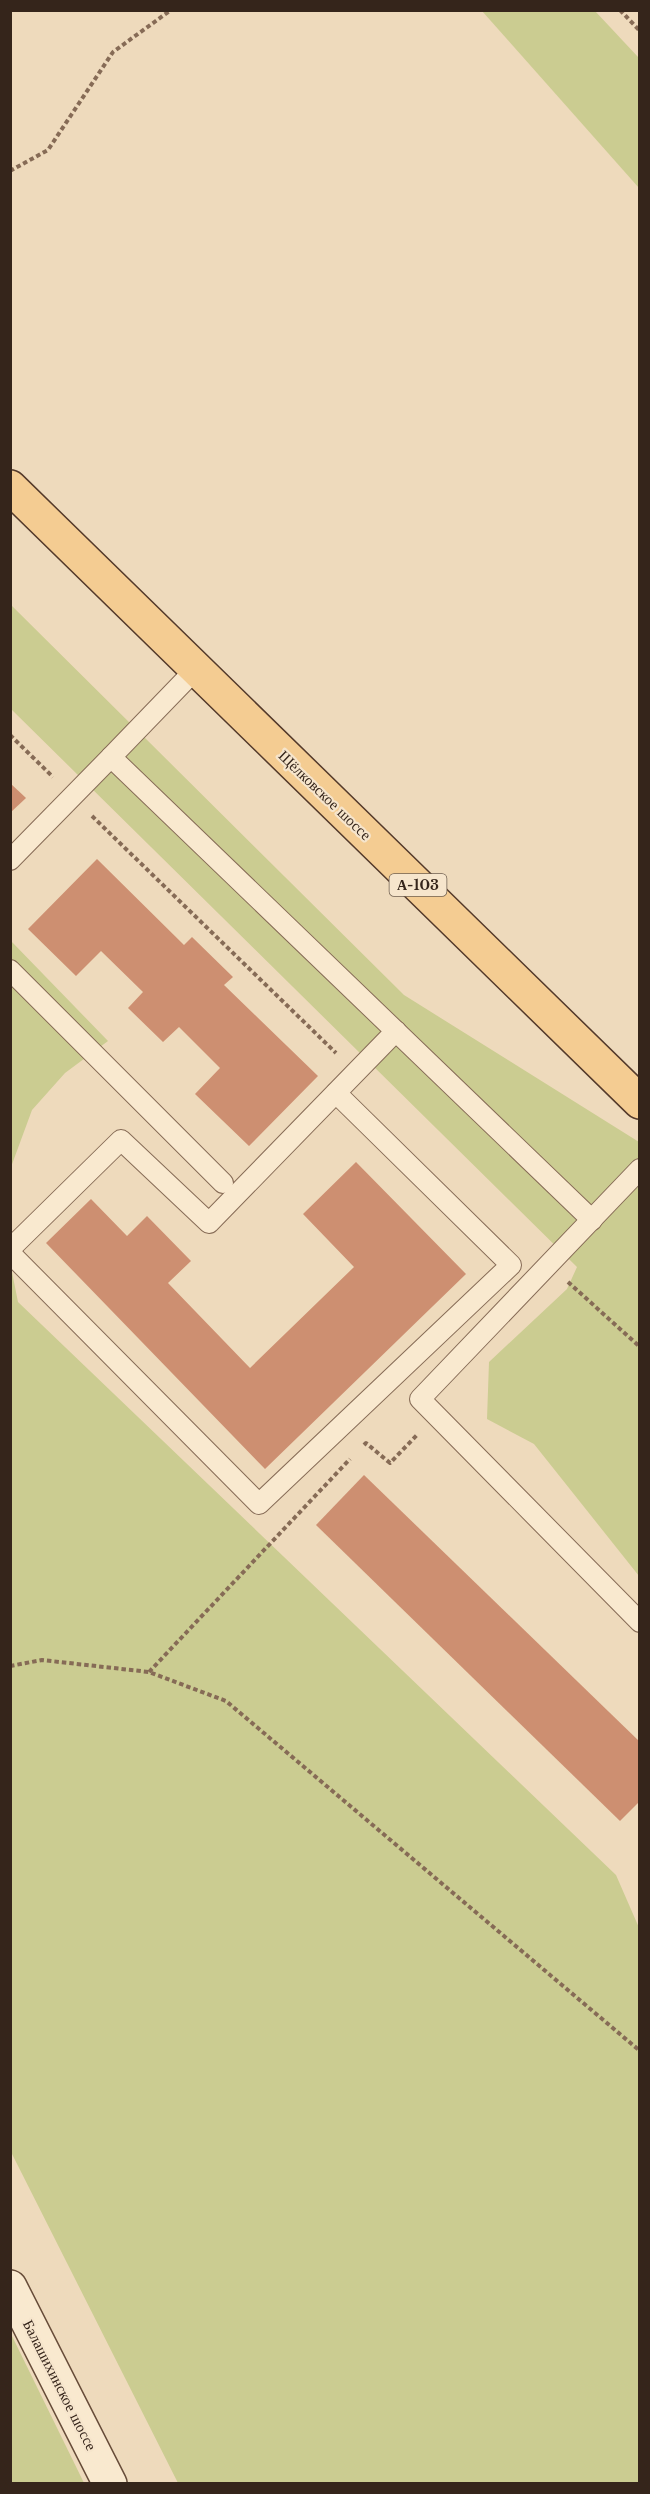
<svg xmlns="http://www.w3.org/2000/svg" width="650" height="2494" font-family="'Libre Baskerville',serif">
<rect width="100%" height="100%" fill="#eedabc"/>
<g fill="#cbcc91">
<path d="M 482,11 L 595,11 L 639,58 L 639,188 Z"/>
<path d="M 10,604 L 404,995 L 639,1142 L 639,1576 L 534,1444 L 487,1419 L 489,1362 L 567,1289 L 577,1267 L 11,709 Z"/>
<path d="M 11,941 L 108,1041 L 65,1073 L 32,1110 L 11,1167 Z"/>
<path d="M 10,1262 L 18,1302 L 616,1875 L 640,1930 L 639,2483 L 178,2483 L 11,2152 Z"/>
<path d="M 10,2334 L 11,2334 L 84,2483 L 11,2483 Z"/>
</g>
<g fill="#cd8f71">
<path d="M 10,783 L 26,798 L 10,813 Z"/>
<path d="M 97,859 L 184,945 L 192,937 L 233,977 L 224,985 L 318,1076 L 249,1146 L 195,1094 L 220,1068 L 179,1027 L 163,1042 L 128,1008 L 143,992 L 101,951 L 76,976 L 28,929 Z"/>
<path d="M 356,1162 L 466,1274 L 265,1469 L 46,1243 L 91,1199 L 127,1236 L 147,1216 L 191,1261 L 168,1283 L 250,1368 L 354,1267 L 303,1214 Z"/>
<path d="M 364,1475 L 640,1742 L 640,1801 L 620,1821 L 316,1525 Z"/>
</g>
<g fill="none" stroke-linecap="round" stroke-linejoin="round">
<defs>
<g id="lane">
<path d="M 196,669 L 111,757 L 592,1220"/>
<path d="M 10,860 L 111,757"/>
<path d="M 10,970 L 223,1183"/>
<path d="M 640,1169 L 420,1399 L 640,1622"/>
<path d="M 10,1249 L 121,1140 L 209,1223 L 396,1031"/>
<path d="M 10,1253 L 259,1504 L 511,1265 L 336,1093"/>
</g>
<path id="secondary" d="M 10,2287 L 110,2484"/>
<path id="primary" d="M 10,487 L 640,1102"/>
</defs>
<use href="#lane" stroke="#866b56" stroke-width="22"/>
<use href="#secondary" stroke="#674c39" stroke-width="36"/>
<use href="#primary" stroke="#53392a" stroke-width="36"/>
<g stroke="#866b56" stroke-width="4" stroke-dasharray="4.5 3" stroke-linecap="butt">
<path d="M 620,10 L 640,31"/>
<path d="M 10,171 L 48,150 L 113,52 L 171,10"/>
<path d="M 10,735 L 53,777"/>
<path d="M 92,816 L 336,1053"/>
<path d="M 568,1282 L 640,1347"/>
<path d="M 364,1445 L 366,1443 L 390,1463 L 417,1435"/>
<path d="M 10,1666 L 42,1660 L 149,1672 L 226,1701 L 640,2051"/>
<path d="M 149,1672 L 350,1459"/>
</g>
<use href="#lane" stroke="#f9e9cf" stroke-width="20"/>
<use href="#secondary" stroke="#f9e9cf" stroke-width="33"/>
<use href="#primary" stroke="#f4cc92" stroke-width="33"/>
</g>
<g text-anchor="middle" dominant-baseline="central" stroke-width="4.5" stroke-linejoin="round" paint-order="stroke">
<rect fill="#f6e5cc" stroke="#6f5f50" stroke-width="1.5" x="389.5" y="874" width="57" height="22" rx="4.5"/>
<g font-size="14" font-weight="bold" fill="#35251b">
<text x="418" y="885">А-103</text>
</g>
<g font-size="15" fill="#35251b" stroke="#f6e5cc">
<text transform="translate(325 795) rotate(44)">Щёлковское шоссе</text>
<text transform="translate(60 2385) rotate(63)">Балашихинское шоссе</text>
</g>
</g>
<rect width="650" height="2494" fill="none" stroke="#35251b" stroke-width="24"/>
</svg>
